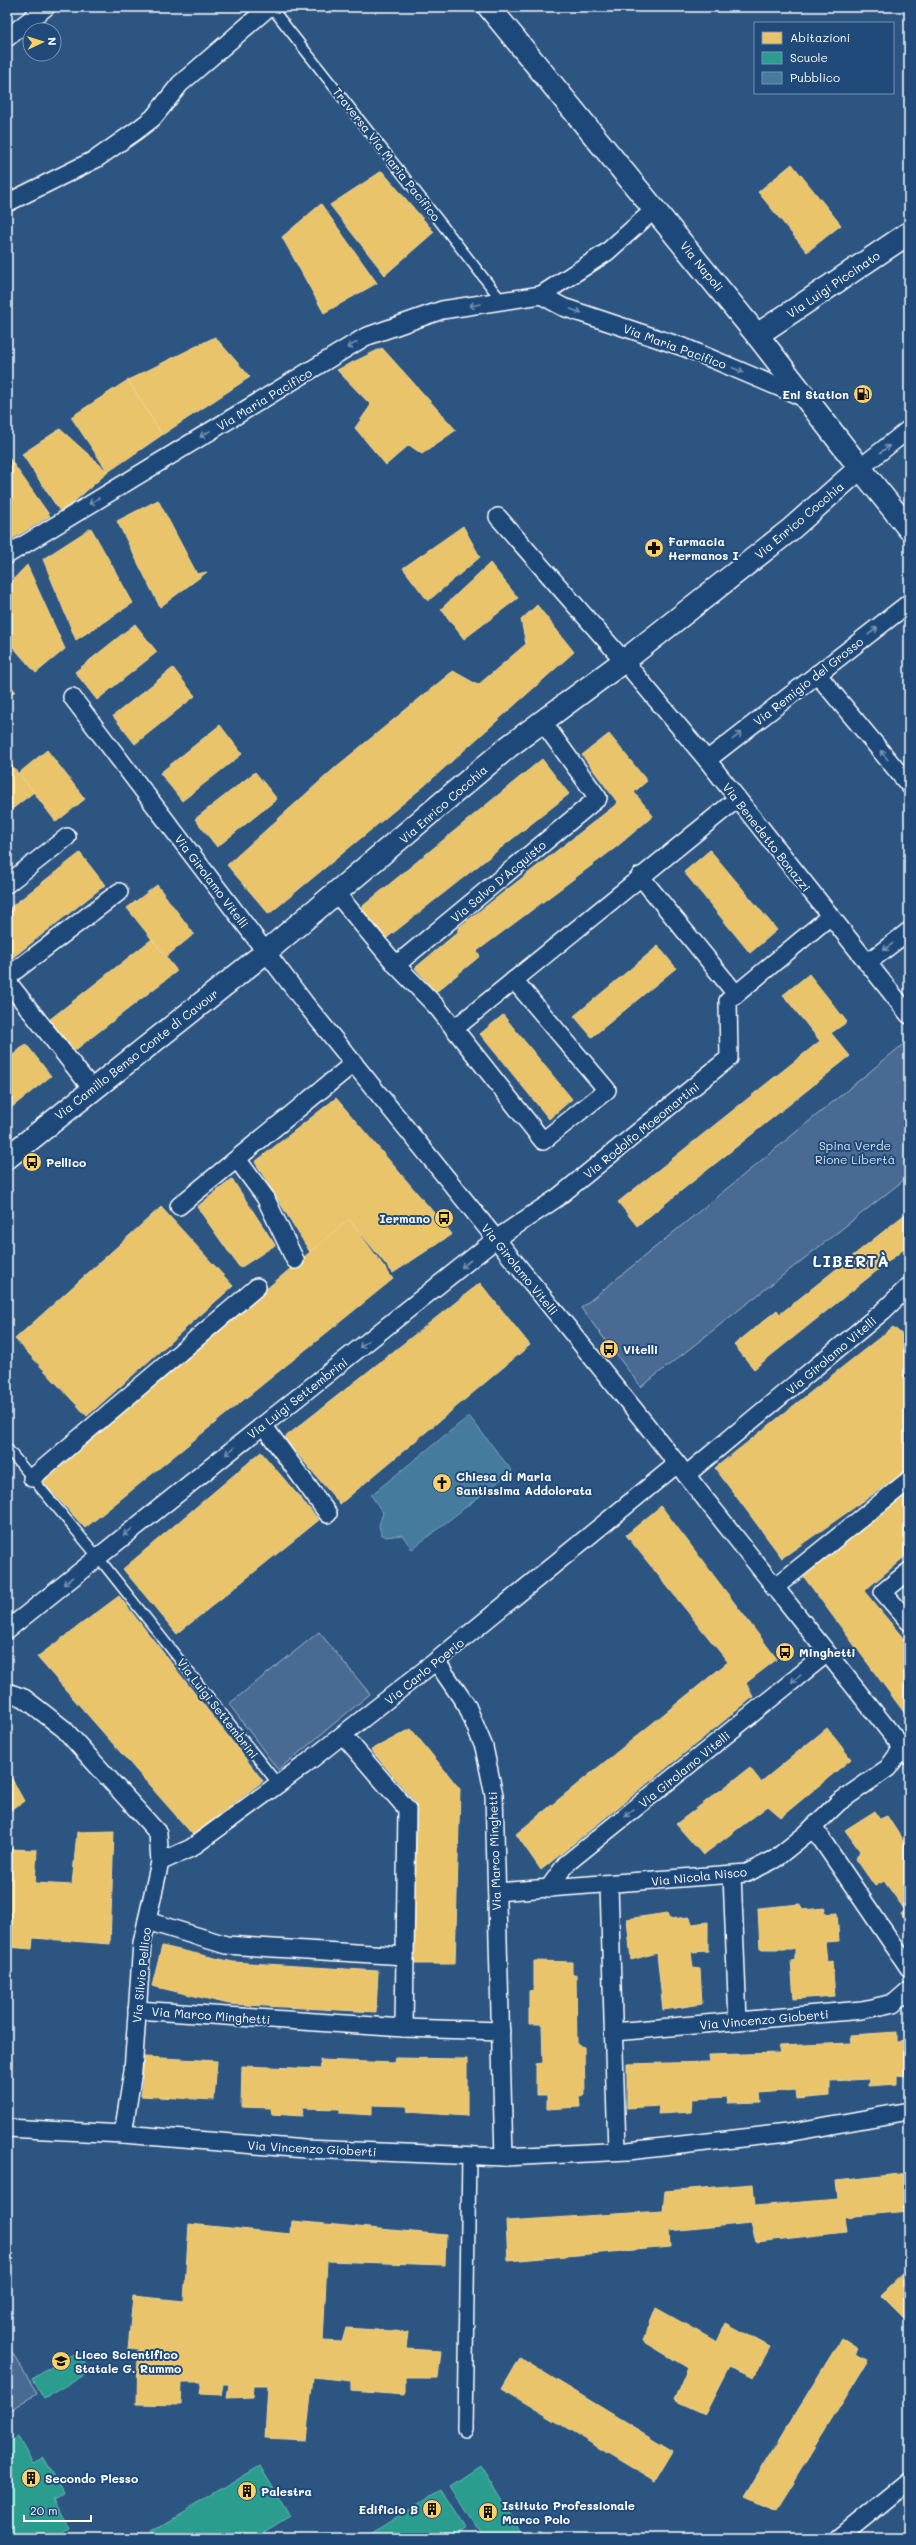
<svg xmlns="http://www.w3.org/2000/svg" width="916" height="2545" font-family="Mali,sans-serif">
<rect width="100%" height="100%" fill="#2c5582"/>
<filter id="ink" filterUnits="userSpaceOnUse"><feTurbulence type="fractalNoise" baseFrequency=".025" numOctaves="2"/><feDisplacementMap in="SourceGraphic" scale="8" xChannelSelector="R" yChannelSelector="G"/><feConvolveMatrix kernelMatrix="1 2 1 2 8 2 1 2 1" color-interpolation-filters="sRGB"/></filter>
<g filter="url(#ink)">
<g fill="#486b92" stroke="#a4b5c8">
<path d="M 906,1042 L 909,1046 L 909,1176 L 641,1387 L 581,1308 Z"/>
<path d="M 319,1632 L 370,1694 L 278,1770 L 229,1704 Z"/>
<path d="M 7,2344 L 37,2393 L 7,2412 Z"/>
</g>
<g fill="#e9c46a" stroke="#f0d697">
<path d="M 792,164 L 841,225 L 807,252 L 758,192 Z"/>
<path d="M 382,171 L 434,232 L 385,275 L 330,205 Z"/>
<path d="M 321,204 L 377,283 L 324,313 L 282,237 Z"/>
<path d="M 215,337 L 250,377 L 162,435 L 128,380 Z"/>
<path d="M 382,348 L 456,430 L 422,454 L 409,445 L 386,465 L 355,428 L 371,405 L 337,370 Z"/>
<path d="M 128,380 L 162,435 L 108,472 L 71,417 Z"/>
<path d="M 60,429 L 108,472 L 61,513 L 22,454 Z"/>
<path d="M 10,459 L 50,516 L 7,542 L 7,461 Z"/>
<path d="M 158,500 L 197,574 L 207,572 L 160,607 L 117,521 Z"/>
<path d="M 463,526 L 480,557 L 428,601 L 403,568 Z"/>
<path d="M 91,528 L 133,603 L 76,640 L 43,559 Z"/>
<path d="M 490,563 L 518,598 L 464,639 L 441,609 Z"/>
<path d="M 27,565 L 65,649 L 36,673 L 7,640 L 7,586 Z"/>
<path d="M 537,605 L 574,652 L 424,786 L 269,914 L 227,865 L 337,766 L 453,671 L 478,685 L 526,644 L 521,620 Z"/>
<path d="M 135,624 L 157,652 L 97,700 L 75,672 Z"/>
<path d="M 173,668 L 195,696 L 135,744 L 113,716 Z"/>
<path d="M 7,681 L 15,691 L 7,699 Z"/>
<path d="M 220,725 L 242,754 L 182,801 L 160,773 Z"/>
<path d="M 609,734 L 647,781 L 634,792 L 653,816 L 615,848 L 477,951 L 480,956 L 436,992 L 415,968 L 458,932 L 458,928 L 618,803 L 582,755 Z"/>
<path d="M 47,750 L 85,799 L 56,822 L 19,773 Z"/>
<path d="M 542,759 L 569,794 L 383,941 L 358,910 Z"/>
<path d="M 8,761 L 34,792 L 7,813 L 7,762 Z"/>
<path d="M 255,772 L 277,799 L 217,847 L 195,819 Z"/>
<path d="M 710,850 L 777,930 L 750,953 L 684,872 Z"/>
<path d="M 80,853 L 105,885 L 7,962 L 7,910 Z"/>
<path d="M 157,885 L 194,934 L 166,957 L 127,908 Z"/>
<path d="M 152,939 L 177,971 L 74,1051 L 49,1020 Z"/>
<path d="M 658,946 L 676,968 L 592,1037 L 574,1016 Z"/>
<path d="M 809,974 L 847,1022 L 831,1033 L 850,1056 L 637,1226 L 618,1202 L 820,1041 L 783,995 Z"/>
<path d="M 503,1015 L 572,1099 L 549,1119 L 480,1034 Z"/>
<path d="M 26,1044 L 51,1076 L 7,1111 L 7,1060 Z"/>
<path d="M 336,1098 L 452,1234 L 393,1273 L 349,1219 L 310,1252 L 255,1162 Z"/>
<path d="M 232,1179 L 275,1245 L 240,1268 L 197,1207 Z"/>
<path d="M 161,1207 L 233,1286 L 87,1416 L 15,1339 Z"/>
<path d="M 909,1211 L 909,1245 L 754,1369 L 734,1345 L 777,1310 L 780,1314 Z"/>
<path d="M 349,1219 L 393,1279 L 85,1528 L 41,1480 Z"/>
<path d="M 480,1283 L 530,1345 L 340,1504 L 284,1438 Z"/>
<path d="M 893,1327 L 909,1340 L 909,1469 L 782,1558 L 715,1468 Z"/>
<path d="M 261,1452 L 319,1520 L 177,1634 L 123,1569 Z"/>
<path d="M 909,1481 L 909,1553 L 864,1591 L 909,1645 L 909,1719 L 801,1573 Z"/>
<path d="M 661,1506 L 777,1659 L 746,1683 L 753,1697 L 541,1870 L 516,1834 L 728,1662 L 626,1535 Z"/>
<path d="M 119,1596 L 263,1781 L 193,1835 L 37,1657 Z"/>
<path d="M 827,1728 L 851,1759 L 781,1817 L 768,1806 L 703,1855 L 676,1824 L 750,1768 L 761,1782 Z"/>
<path d="M 411,1729 L 460,1789 L 455,1964 L 414,1964 L 415,1802 L 371,1750 Z"/>
<path d="M 7,1770 L 24,1801 L 7,1813 Z"/>
<path d="M 875,1811 L 880,1819 L 887,1816 L 909,1850 L 909,1927 L 901,1914 L 905,1910 L 884,1881 L 875,1886 L 856,1859 L 860,1851 L 845,1830 Z"/>
<path d="M 114,1831 L 110,1944 L 33,1938 L 32,1949 L 7,1947 L 7,1849 L 37,1850 L 35,1883 L 72,1885 L 77,1832 Z"/>
<path d="M 801,1904 L 802,1910 L 825,1908 L 824,1914 L 837,1913 L 839,1941 L 825,1942 L 827,1962 L 832,1961 L 835,1996 L 794,1999 L 791,1961 L 795,1960 L 795,1949 L 760,1949 L 758,1908 Z"/>
<path d="M 667,1913 L 669,1919 L 690,1917 L 692,1924 L 708,1922 L 708,1951 L 691,1952 L 693,1968 L 700,1969 L 702,2004 L 663,2010 L 657,1953 L 631,1960 L 627,1919 Z"/>
<path d="M 162,1946 L 233,1962 L 378,1971 L 376,2012 L 229,2004 L 152,1986 Z"/>
<path d="M 534,1961 L 572,1962 L 572,1975 L 576,1974 L 577,2045 L 584,2047 L 585,2095 L 579,2096 L 580,2107 L 547,2109 L 547,2095 L 536,2095 L 536,2064 L 543,2063 L 542,2024 L 529,2024 L 529,1991 L 534,1990 Z"/>
<path d="M 897,2032 L 897,2041 L 909,2040 L 909,2076 L 897,2075 L 897,2084 L 868,2086 L 869,2079 L 830,2081 L 830,2096 L 797,2099 L 796,2090 L 760,2093 L 761,2102 L 728,2103 L 727,2097 L 692,2099 L 691,2112 L 658,2114 L 659,2106 L 627,2108 L 627,2064 L 710,2062 L 709,2055 L 781,2053 L 779,2046 L 851,2043 L 850,2035 Z"/>
<path d="M 144,2057 L 217,2061 L 214,2100 L 141,2096 Z"/>
<path d="M 395,2058 L 467,2059 L 467,2116 L 408,2112 L 407,2106 L 372,2105 L 372,2115 L 340,2113 L 340,2109 L 303,2108 L 302,2116 L 272,2114 L 271,2108 L 241,2107 L 242,2066 L 321,2069 L 320,2060 L 394,2063 Z"/>
<path d="M 909,2173 L 909,2211 L 844,2217 L 846,2232 L 756,2242 L 751,2223 L 669,2231 L 670,2247 L 508,2261 L 506,2221 L 663,2211 L 665,2191 L 753,2184 L 755,2206 L 838,2199 L 836,2181 Z"/>
<path d="M 292,2221 L 446,2235 L 445,2265 L 327,2261 L 323,2341 L 342,2342 L 346,2328 L 408,2332 L 406,2349 L 441,2351 L 438,2378 L 405,2378 L 405,2395 L 351,2391 L 351,2381 L 313,2377 L 306,2440 L 265,2438 L 268,2386 L 253,2386 L 252,2397 L 227,2398 L 229,2384 L 223,2384 L 221,2395 L 200,2394 L 202,2382 L 182,2382 L 181,2405 L 137,2404 L 138,2350 L 128,2349 L 133,2296 L 184,2301 L 189,2224 L 291,2234 Z"/>
<path d="M 908,2269 L 909,2270 L 909,2323 L 881,2295 Z"/>
<path d="M 656,2308 L 717,2342 L 726,2323 L 770,2347 L 753,2378 L 729,2367 L 705,2414 L 674,2400 L 688,2368 L 643,2341 Z"/>
<path d="M 841,2339 L 858,2350 L 855,2355 L 868,2361 L 776,2510 L 745,2496 Z"/>
<path d="M 520,2358 L 673,2451 L 655,2481 L 502,2389 Z"/>
</g>
<g fill="#2a9d8f" stroke="#6abab1">
<path d="M 78,2351 L 91,2371 L 44,2399 L 32,2379 Z"/>
<path d="M 18,2437 L 33,2464 L 44,2458 L 64,2493 L 53,2499 L 69,2528 L 52,2538 L 7,2538 L 7,2443 Z"/>
<path d="M 260,2466 L 290,2516 L 254,2538 L 156,2538 L 152,2531 Z"/>
<path d="M 480,2466 L 525,2538 L 483,2538 L 450,2486 Z"/>
<path d="M 441,2489 L 466,2528 L 450,2538 L 364,2538 Z"/>
<path d="M 539,2530 L 544,2538 L 526,2538 Z"/>
<path d="M 330,2533 L 333,2538 L 321,2538 Z"/>
</g>
<path fill="#457b9d" stroke="#7da3ba" d="M 469,1416 L 512,1471 L 412,1549 L 402,1535 L 386,1537 L 381,1534 L 379,1525 L 383,1513 L 371,1495 Z"/>
<g fill="none" stroke-linecap="round" stroke-linejoin="round">
<defs>
<g id="service">
<path d="M 271,7 L 502,301"/>
<path d="M 7,1448 L 98,1557 L 278,1784"/>
</g>
<path id="pedestrian" d="M 465,2430 L 469,2155"/>
<g id="minor">
<path d="M 7,38 L 46,7"/>
<path d="M 7,203 L 96,159 L 136,131 L 153,118 L 180,84 L 269,7"/>
<path d="M 541,295 L 563,307 L 686,348 L 807,399"/>
<path d="M 860,468 L 909,429"/>
<path d="M 498,517 L 624,661 L 707,760 L 909,1015"/>
<path d="M 7,555 L 365,337 L 442,310 L 541,295 L 607,252 L 655,209"/>
<path d="M 817,674 L 909,785"/>
<path d="M 72,697 L 304,1002 L 633,1408 L 909,1756"/>
<path d="M 707,760 L 909,603"/>
<path d="M 640,876 L 736,994"/>
<path d="M 7,884 L 67,837"/>
<path d="M 337,894 L 396,965 L 598,798 L 542,721"/>
<path d="M 867,963 L 909,931"/>
<path d="M 396,965 L 437,1007 L 543,1141 L 607,1090 L 514,980"/>
<path d="M 7,977 L 119,892"/>
<path d="M 7,981 L 92,1089"/>
<path d="M 454,1029 L 737,799"/>
<path d="M 237,1159 L 265,1197 L 295,1260"/>
<path d="M 179,1206 L 354,1063"/>
<path d="M 263,1425 L 328,1514"/>
<path d="M 686,1475 L 883,1311 L 909,1286"/>
<path d="M 32,1478 L 257,1287"/>
<path d="M 909,1571 L 883,1592 L 909,1622"/>
<path d="M 774,1588 L 909,1480"/>
<path d="M 7,1630 L 496,1239 L 557,1198 L 729,1058 L 728,1001 L 829,917"/>
<path d="M 436,1661 L 467,1706 L 484,1747 L 494,1795 L 504,2157"/>
<path d="M 7,1692 L 24,1698 L 64,1729 L 158,1833 L 160,1862 L 142,1943 L 133,2071 L 123,2134"/>
<path d="M 343,1735 L 407,1809 L 404,2028"/>
<path d="M 813,1827 L 909,1968"/>
<path d="M 160,1862 L 191,1848 L 303,1766 L 436,1661 L 677,1464"/>
<path d="M 732,1875 L 738,2021"/>
<path d="M 609,1885 L 617,2151"/>
<path d="M 548,1889 L 566,1864 L 826,1654"/>
<path d="M 497,1892 L 747,1873 L 775,1859 L 806,1834 L 839,1802 L 888,1768 L 903,1747 L 909,1742"/>
<path d="M 147,1921 L 226,1945 L 405,1956"/>
<path d="M 137,2010 L 404,2028 L 501,2031"/>
<path d="M 614,2032 L 862,2010 L 894,2003 L 909,1990"/>
<path d="M 7,2128 L 123,2134 L 305,2149 L 504,2157 L 628,2151 L 787,2133 L 909,2111"/>
<path d="M 839,2538 L 909,2481"/>
</g>
<path id="tertiary" d="M 860,468 L 909,529"/>
<g id="secondary">
<path d="M 757,335 L 909,233"/>
<path d="M 7,1158 L 266,952 L 508,747 L 624,661 L 790,530 L 860,468 L 757,335 L 489,7"/>
</g>
</defs>
<use href="#service" stroke="#fff" stroke-width="12"/>
<use href="#pedestrian" stroke="#fff" stroke-width="16"/>
<use href="#minor" stroke="#fff" stroke-width="20"/>
<use href="#tertiary" stroke="#fff" stroke-width="25"/>
<use href="#secondary" stroke="#fff" stroke-width="25"/>
<use href="#service" stroke="#1f4a7a" stroke-width="9"/>
<use href="#pedestrian" stroke="#1f4a7a" stroke-width="13"/>
<use href="#minor" stroke="#1f4a7a" stroke-width="17"/>
<use href="#tertiary" stroke="#1f4a7a" stroke-width="22"/>
<use href="#secondary" stroke="#1f4a7a" stroke-width="22"/>
</g>
<defs><path id="oneway-shaft" d="M-6 0H5M1.5-3L5.5 0L1.5 3" fill="none" stroke-width="1.6" stroke-linecap="round" stroke-linejoin="round"/></defs>
<g stroke="#7992af">
<use href="#oneway-shaft" transform="translate(475 305) rotate(171)"/>
<use href="#oneway-shaft" transform="translate(576 311) rotate(19)"/>
<use href="#oneway-shaft" transform="translate(352 345) rotate(149)"/>
<use href="#oneway-shaft" transform="translate(738 370) rotate(23)"/>
<use href="#oneway-shaft" transform="translate(205 434) rotate(149)"/>
<use href="#oneway-shaft" transform="translate(885 449) rotate(-39)"/>
<use href="#oneway-shaft" transform="translate(94 501) rotate(148)"/>
<use href="#oneway-shaft" transform="translate(873 631) rotate(-38)"/>
<use href="#oneway-shaft" transform="translate(737 736) rotate(-38)"/>
<use href="#oneway-shaft" transform="translate(884 755) rotate(-130)"/>
<use href="#oneway-shaft" transform="translate(888 947) rotate(143)"/>
<use href="#oneway-shaft" transform="translate(466 1264) rotate(141)"/>
<use href="#oneway-shaft" transform="translate(364 1344) rotate(142)"/>
<use href="#oneway-shaft" transform="translate(230 1451) rotate(141)"/>
<use href="#oneway-shaft" transform="translate(128 1532) rotate(141)"/>
<use href="#oneway-shaft" transform="translate(68 1581) rotate(141)"/>
<use href="#oneway-shaft" transform="translate(796 1679) rotate(141)"/>
<use href="#oneway-shaft" transform="translate(629 1813) rotate(141)"/>
</g>
</g>
<defs>
<symbol id="fuel-disc" viewBox="-11 -11 22 22"><circle r="9.5" fill="#ffd166" stroke="#1f4a7a"/><path d="M-5.5-6h7V0h2V4h1.3V-2.5L3-4.5l.8-.8L6-3V5H2.5V1h-1V6h-7ZM-4.2-4.7v3.2H.2V-4.7Z" fill="#111"/></symbol>
<symbol id="pharmacy-disc" viewBox="-11 -11 22 22"><circle r="9.5" fill="#ffd166" stroke="#1f4a7a"/><path d="M-2-6h4v4h4v4h-4v4h-4v-4h-4v-4h4Z" fill="#111"/></symbol>
<symbol id="bus-disc" viewBox="-11 -11 22 22"><circle r="9.5" fill="#ffd166" stroke="#1f4a7a"/><path d="M-5-6H5V4H4V6H2V4H-2V6H-4V4H-5ZM-3.5-4V0h7V-4ZM-3.5 1.2v1.5H-2V1.2ZM2 1.2v1.5H3.5V1.2Z" fill="#111"/></symbol>
<symbol id="church-disc" viewBox="-11 -11 22 22"><circle r="9.5" fill="#ffd166" stroke="#1f4a7a"/><path d="M-1.2-6h2.4v3.5h3.3v2.4h-3.3V6h-2.4V-.1h-3.3v-2.4h3.3Z" fill="#111"/></symbol>
<symbol id="school-disc" viewBox="-11 -11 22 22"><circle r="9.5" fill="#ffd166" stroke="#1f4a7a"/><path d="M0-5L7-2L0 1L-7-2ZM-4 1L0 2.5L4 1V4Q0 6-4 4Z" fill="#111"/></symbol>
<symbol id="building-disc" viewBox="-11 -11 22 22"><circle r="9.5" fill="#ffd166" stroke="#1f4a7a"/><path d="M-4-6H4V6H1V3H-1V6H-4ZM-2.5-4.3h1.7v1.8h-1.7ZM.8-4.3h1.7v1.8H.8ZM-2.5-1h1.7V.8h-1.7ZM.8-1h1.7V.8H.8Z" fill="#111"/></symbol>
</defs>
<g fill-rule="evenodd">
<use href="#fuel-disc" x="852" y="383" width="22" height="22"/>
<use href="#pharmacy-disc" x="643" y="537" width="22" height="22"/>
<use href="#bus-disc" x="21" y="1151" width="22" height="22"/>
<use href="#bus-disc" x="433" y="1207" width="22" height="22"/>
<use href="#bus-disc" x="598" y="1338" width="22" height="22"/>
<use href="#church-disc" x="431" y="1472" width="22" height="22"/>
<use href="#bus-disc" x="774" y="1641" width="22" height="22"/>
<use href="#school-disc" x="50" y="2350" width="22" height="22"/>
<use href="#building-disc" x="20" y="2467" width="22" height="22"/>
<use href="#building-disc" x="236" y="2480" width="22" height="22"/>
<use href="#building-disc" x="421" y="2498" width="22" height="22"/>
<use href="#building-disc" x="477" y="2501" width="22" height="22"/>
</g>
<g text-anchor="middle" dominant-baseline="central" stroke-width="4" stroke-linejoin="round" paint-order="stroke">
<g font-size="12" fill="#fff" stroke="#1f4a7a">
<text transform="translate(387 154) rotate(52)">Traversa Via Maria Pacifico</text>
<text transform="translate(702 266) rotate(51)">Via Napoli</text>
<text transform="translate(833 284) rotate(-34)">Via Luigi Piccinato</text>
<text transform="translate(675 346) rotate(20)">Via Maria Pacifico</text>
<text transform="translate(264 399) rotate(-31)">Via Maria Pacifico</text>
<text transform="translate(799 520) rotate(-40)">Via Enrico Cocchia</text>
<text transform="translate(808 681) rotate(-38)">Via Remigio del Grosso</text>
<text transform="translate(443 804) rotate(-41)">Via Enrico Cocchia</text>
<text transform="translate(767 837) rotate(52)">Via Benedetto Bonazzi</text>
<text transform="translate(212 881) rotate(53)">Via Girolamo Vitelli</text>
<text transform="translate(498 881) rotate(-40)">Via Salvo D'Acquisto</text>
<text transform="translate(136 1054) rotate(-38)">Via Camillo Benso Conte di Cavour</text>
<text transform="translate(641 1130) rotate(-39)">Via Rodolfo Moeomartini</text>
<text transform="translate(520 1269) rotate(51)">Via Girolamo Vitelli</text>
<text transform="translate(831 1355) rotate(-40)">Via Girolamo Vitelli</text>
<text transform="translate(297 1398) rotate(-38)">Via Luigi Settembrini</text>
<text transform="translate(424 1671) rotate(-39)">Via Carlo Poerio</text>
<text transform="translate(218 1708) rotate(52)">Via Luigi Settembrini</text>
<text transform="translate(684 1769) rotate(-39)">Via Girolamo Vitelli</text>
<text transform="translate(494 1851) rotate(-92)">Via Marco Minghetti</text>
<text transform="translate(699 1876) rotate(-6)">Via Nicola Nisco</text>
<text transform="translate(141 1975) rotate(-84)">Via Silvio Pellico</text>
<text transform="translate(211 2015) rotate(4)">Via Marco Minghetti</text>
<text transform="translate(764 2019) rotate(-5)">Via Vincenzo Gioberti</text>
<text transform="translate(312 2148) rotate(3)">Via Vincenzo Gioberti</text>
</g>
<g font-size="12" font-weight="bold" fill="#fff" stroke="#1f4a7a" text-anchor="start">
<text x="849" y="394" text-anchor="end">Eni Station</text>
<text x="668" y="541">Farmacia<tspan x="668" dy="14">Hermanos I</tspan></text>
<text x="46" y="1162">Pellico</text>
<text x="430" y="1218" text-anchor="end">Iermano</text>
<text x="623" y="1349">Vitelli</text>
<text x="456" y="1476">Chiesa di Maria<tspan x="456" dy="14">Santissima Addolorata</tspan></text>
<text x="799" y="1652">Minghetti</text>
<text x="75" y="2354">Liceo Scientifico<tspan x="75" dy="14">Statale G. Rummo</tspan></text>
<text x="45" y="2478">Secondo Plesso</text>
<text x="261" y="2491">Palestra</text>
<text x="502" y="2505">Istituto Professionale<tspan x="502" dy="14">Marco Polo</tspan></text>
<text x="418" y="2509" text-anchor="end">Edificio B</text>
</g>
<g font-size="12" fill="#dae1e9" stroke="#1f4a7a">
<text x="855" y="1145">Spina Verde<tspan x="855" dy="14">Rione Libertà</tspan></text>
</g>
<g font-size="16" font-weight="bold" letter-spacing="1" fill="#fff" stroke="#1f4a7a">
<text x="851" y="1260">LIBERTÀ</text>
</g>
</g>
<rect width="916" height="2545" fill="none" stroke="#1f4a7a" stroke-width="24"/>
<rect x="12" y="12" width="892" height="2521" fill="none" stroke="#fff" stroke-width="1.5" filter="url(#ink)"/>
<rect x="754" y="22" width="140" height="72" fill="#1f4a7a" stroke="#7992af"/>
<rect x="762" y="32" width="20" height="12" fill="#e9c46a" stroke="#7992af"/>
<text x="790" y="42" font-size="12" fill="#ffffff">Abitazioni</text>
<rect x="762" y="52" width="20" height="12" fill="#2a9d8f" stroke="#7992af"/>
<text x="790" y="62" font-size="12" fill="#ffffff">Scuole</text>
<rect x="762" y="72" width="20" height="12" fill="#457b9d" stroke="#7992af"/>
<text x="790" y="82" font-size="12" fill="#ffffff">Pubblico</text>
<g transform="translate(42 42) rotate(86)"><circle r="19" fill="#1f4a7a" stroke="#7992af"/>
<path d="M0-3L7 15L0 10L-7 15Z" fill="#ffd166"/>
<text y="-6" font-size="11" font-weight="bold" text-anchor="middle" fill="#ffffff">N</text>
</g>
<path d="M24 2515v6h67v-6" fill="none" stroke="#ffffff" stroke-width="2"/>
<text x="30" y="2515" font-size="12" fill="#ffffff" stroke="#1f4a7a" stroke-width="3" paint-order="stroke">20 m</text>
</svg>
